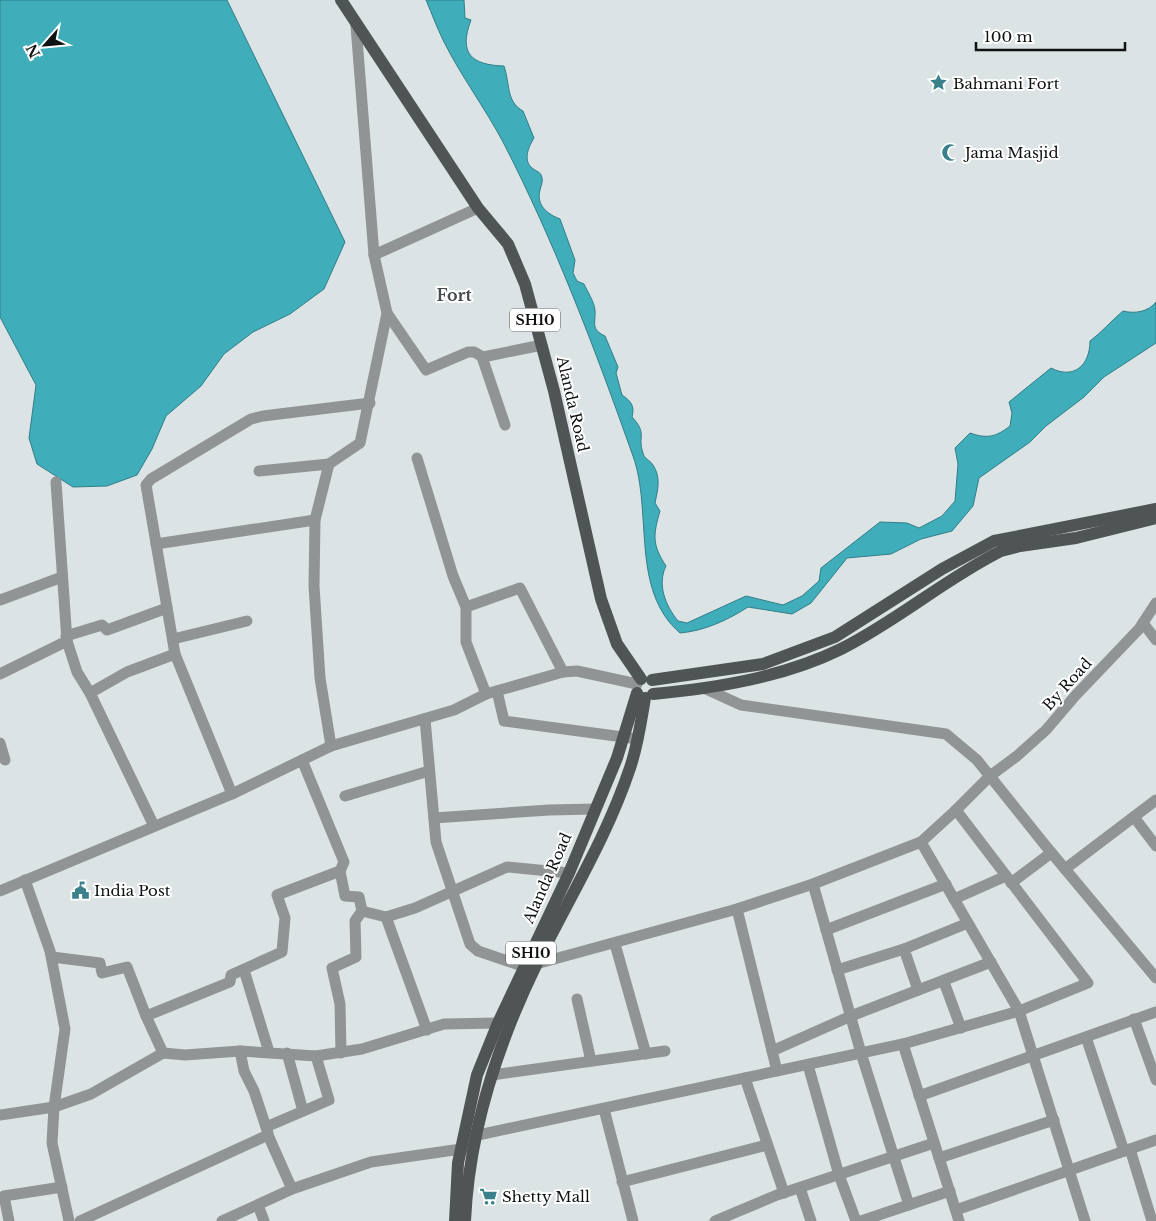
<svg xmlns="http://www.w3.org/2000/svg" width="1156" height="1221" font-family="'Libre Baskerville',serif">
<rect width="100%" height="100%" fill="#dce3e5"/>
<g fill="#40adbb" stroke="#317e88">
<path d="M 0,0 L 227,0 L 345,242 L 324,289 L 290,314 L 253,332 L 224,354 L 201,386 L 166,416 L 152,449 L 137,475 L 107,486 L 73,487 L 37,464 L 29,438 L 36,385 L 0,317 Z"/>
<path d="M 426,0 L 464,0 L 465,18 L 471,20 C 458,54 472,65 504,66 C 510,83 506,102 523,111 L 534,138 C 529,146 523,159 531,167 C 536,172 541,171 542,178 C 543,183 541,185 540,190 C 536,205 547,214 560,219 L 575,260 L 573,273 L 577,281 L 584,284 C 587,291 594,301 595,310 C 596,323 590,329 605,336 L 618,367 L 616,373 L 622,395 C 631,401 635,406 632,417 C 648,434 637,436 643,453 C 644,459 650,460 653,465 C 661,477 658,489 655,503 L 660,511 C 653,535 652,545 666,566 C 657,584 665,605 678,621 L 687,623 L 746,596 L 783,605 L 802,596 L 819,581 L 821,568 L 880,522 L 907,523 L 919,528 L 942,516 L 955,501 L 958,464 L 955,448 L 970,433 C 987,439 996,437 1010,426 L 1012,413 L 1009,402 L 1051,368 C 1074,380 1090,365 1090,341 C 1102,332 1111,321 1123,311 C 1135,314 1148,312 1156,302 L 1156,343 L 1104,377 L 1084,397 L 1046,426 L 1030,442 L 979,478 L 973,506 L 952,531 L 921,539 L 891,554 L 847,558 L 811,603 L 792,614 L 748,607 C 728,620 704,631 680,633 C 630,590 653,512 633,456 C 595,349 555,243 503,142 C 485,108 461,76 444,42 C 437,28 432,14 426,0 Z"/>
</g>
<g fill="none" stroke-linecap="round" stroke-linejoin="round">
<g stroke="#919494" stroke-width="11">
<path d="M 374,255 L 478,208"/>
<path d="M 387,313 L 426,370 L 468,352 L 474,352 L 483,357 L 542,345"/>
<path d="M 482,357 L 505,425"/>
<path d="M 417,458 L 453,576 L 466,607 L 466,642 L 486,694"/>
<path d="M 259,471 L 329,464"/>
<path d="M 156,544 L 315,520"/>
<path d="M 0,600 L 62,577"/>
<path d="M 466,607 L 520,588 L 563,672"/>
<path d="M 1143,623 L 1156,640"/>
<path d="M 66,636 L 102,625 L 107,630 L 167,608"/>
<path d="M 173,639 L 247,621"/>
<path d="M 67,641 L 77,672 L 90,693 L 127,672 L 175,654"/>
<path d="M 0,674 L 67,641 L 56,482"/>
<path d="M 706,689 L 741,705 L 946,734 L 977,760 L 1045,845 L 1156,978"/>
<path d="M 497,691 L 504,721 L 638,739"/>
<path d="M 90,693 L 154,826"/>
<path d="M 425,719 L 436,842 L 470,944 L 478,951 L 525,967"/>
<path d="M 0,743 L 5,760"/>
<path d="M 331,746 L 320,678 L 314,586 L 315,520 L 329,464 L 360,443 L 387,313 L 374,255 L 356,26"/>
<path d="M 302,760 L 344,862 L 340,871"/>
<path d="M 232,794 L 175,654 L 146,485 L 151,479 L 251,419 L 263,416 L 370,403"/>
<path d="M 345,796 L 429,771"/>
<path d="M 1134,817 L 1156,846"/>
<path d="M 434,818 L 549,810 L 595,809"/>
<path d="M 921,842 L 956,810"/>
<path d="M 1065,869 L 1156,800"/>
<path d="M 25,880 L 50,951 L 65,1029 L 54,1107 L 52,1143 L 69,1221"/>
<path d="M 1011,883 L 1051,853"/>
<path d="M 813,884 L 861,1053 L 909,1205"/>
<path d="M 0,891 L 232,794 L 331,746 L 454,710 L 486,694 L 563,672 L 577,671 L 637,684"/>
<path d="M 954,899 L 1006,876"/>
<path d="M 737,909 L 777,1071"/>
<path d="M 386,917 L 427,1030"/>
<path d="M 826,930 L 946,884"/>
<path d="M 615,944 L 646,1054"/>
<path d="M 52,957 L 100,963 L 102,973 L 127,967 L 146,1016"/>
<path d="M 536,964 L 737,909 L 813,884 L 921,842 L 1019,1011 L 1085,1221"/>
<path d="M 244,970 L 269,1052"/>
<path d="M 837,970 L 904,949"/>
<path d="M 944,982 L 961,1028"/>
<path d="M 918,990 L 904,949 L 968,923"/>
<path d="M 577,999 L 591,1061"/>
<path d="M 1134,1019 L 1156,1080"/>
<path d="M 1086,1037 L 1124,1151"/>
<path d="M 240,1051 L 244,1071 L 254,1091 L 268,1133"/>
<path d="M 772,1051 L 851,1016 L 991,962"/>
<path d="M 163,1053 L 146,1016 L 230,982 L 231,975 L 282,952 L 285,918 L 277,895 L 340,871 L 345,896 L 359,897 L 362,911"/>
<path d="M 287,1053 L 303,1111"/>
<path d="M 341,1053 L 340,1004 L 332,968 L 356,957 L 355,921 L 362,911 L 386,917 L 415,908 L 507,867 L 569,873"/>
<path d="M 808,1065 L 839,1175 L 856,1221"/>
<path d="M 492,1075 L 665,1051"/>
<path d="M 745,1078 L 784,1193"/>
<path d="M 919,1096 L 1156,1012"/>
<path d="M 604,1109 L 633,1221"/>
<path d="M 0,1115 L 54,1107 L 91,1094 L 163,1053 L 185,1055 L 240,1051 L 316,1056 L 362,1049 L 444,1024 L 498,1023"/>
<path d="M 266,1127 L 329,1100 L 316,1056"/>
<path d="M 469,1137 L 903,1044"/>
<path d="M 1130,1149 L 1152,1221"/>
<path d="M 939,1158 L 1054,1120"/>
<path d="M 622,1182 L 767,1145"/>
<path d="M 800,1188 L 811,1221"/>
<path d="M 258,1205 L 264,1221"/>
<path d="M 956,1210 L 1156,1140"/>
<path d="M 9,1221 L 4,1196 L 62,1187"/>
<path d="M 80,1221 L 268,1135 L 292,1189"/>
<path d="M 222,1221 L 292,1189 L 371,1162 L 468,1148"/>
<path d="M 715,1221 L 777,1195 L 934,1143"/>
<path d="M 861,1221 L 950,1191"/>
<path d="M 959,1221 L 903,1044 L 1019,1011 L 1088,983 L 956,810 L 990,776 L 1017,756 L 1046,730 L 1075,696 L 1139,629 L 1156,603"/>
</g>
<g stroke="#4f5455" stroke-width="12">
<path d="M 341,0 L 478,208 L 508,244 L 525,284 L 554,391 L 601,599 L 617,644 L 641,679"/>
<path d="M 652,680 L 763,664 L 835,637 L 942,569 L 994,541 L 1156,509"/>
<path d="M 653,694 C 717,688 784,677 841,649 C 897,621 945,579 1001,551 L 1020,546 L 1076,538 L 1156,518"/>
<path d="M 455,1221 L 458,1163 L 477,1075 L 498,1023 L 569,873 L 617,758 L 637,693"/>
<path d="M 465,1221 C 469,1131 498,1043 537,963 C 569,898 607,837 630,768 C 638,745 641,721 645,698"/>
</g>
</g>
<defs>
<symbol id="sight-bare" viewBox="-9 -9 18 18"><path d="M0-6L1.8-2.2L6-1.7L2.9 1.2L3.7 5.4L0 3.3L-3.7 5.4L-2.9 1.2L-6-1.7L-1.8-2.2Z" fill="#3a818b" stroke="#fff" stroke-width="2.5" paint-order="stroke"/></symbol>
<symbol id="mosque-bare" viewBox="-9 -9 18 18"><path d="M3.5-4.9A6 6 0 1 0 3.5 4.9A5 5 0 1 1 3.5-4.9Z" fill="#3a818b" stroke="#fff" stroke-width="2.5" paint-order="stroke"/></symbol>
<symbol id="civic-bare" viewBox="-9 -9 18 18"><path d="M-.6-6.5H3V-4.5H.6V-3L4-1V1h2V6H-6V1h2V-1L-.6-3ZM-1.2 2.5V6h2.4V2.5Z" fill="#3a818b" stroke="#fff" stroke-width="2.5" paint-order="stroke"/></symbol>
<symbol id="supermarket-bare" viewBox="-9 -9 18 18"><path d="M-6-5.5h2.5l.6 2H6L4.5 2H-2.5L-4.4-4H-6ZM-1.5 3.2a1.3 1.3 0 1 0 .1 0ZM3 3.2a1.3 1.3 0 1 0 .1 0Z" fill="#3a818b" stroke="#fff" stroke-width="2.5" paint-order="stroke"/></symbol>
</defs>
<g fill-rule="evenodd">
<use href="#sight-bare" x="926" y="70" width="25" height="25"/>
<use href="#mosque-bare" x="938" y="140" width="25" height="25"/>
<use href="#civic-bare" x="68" y="878" width="25" height="25"/>
<use href="#supermarket-bare" x="476" y="1184" width="25" height="25"/>
</g>
<g text-anchor="middle" dominant-baseline="central" stroke-width="4" stroke-linejoin="round" paint-order="stroke">
<g fill="#fff" stroke="#575959" stroke-width="1">
<rect x="510" y="308.5" width="50" height="23" rx="4"/>
<rect x="506" y="941.5" width="50" height="23" rx="4"/>
</g>
<g font-size="14" font-weight="bold" fill="#0f1212">
<text x="535" y="320">SH10</text>
<text x="531" y="953">SH10</text>
</g>
<g font-size="15" fill="#0f1212" stroke="#fff" text-anchor="start">
<text x="953" y="83">Bahmani Fort</text>
<text x="965" y="152">Jama Masjid</text>
<text x="94" y="890">India Post</text>
<text x="502" y="1196">Shetty Mall</text>
</g>
<g font-size="15" fill="#0f1212" stroke="#fff">
<text transform="translate(573 404) rotate(77)">Alanda Road</text>
<text transform="translate(1067 684) rotate(-48)">By Road</text>
<text transform="translate(547 878) rotate(-66)">Alanda Road</text>
</g>
<g font-size="16" font-weight="bold" fill="#474d4e" stroke="#fff">
<text x="454" y="295">Fort</text>
</g>
</g>
<g transform="translate(45 45) rotate(243)" stroke="#ffffff" stroke-width="4" paint-order="stroke">
<path d="M0-4L9 19L0 12L-9 19Z" fill="#0f1212"/>
<text y="-8" font-size="14" font-weight="bold" text-anchor="middle" fill="#0f1212">N</text>
</g>
<path d="M976 42v8h149v-8" fill="none" stroke="#0f1212" stroke-width="2.5"/>
<text x="984" y="42" font-size="15" fill="#0f1212" stroke="#ffffff" stroke-width="4" paint-order="stroke">100 m</text>
</svg>
